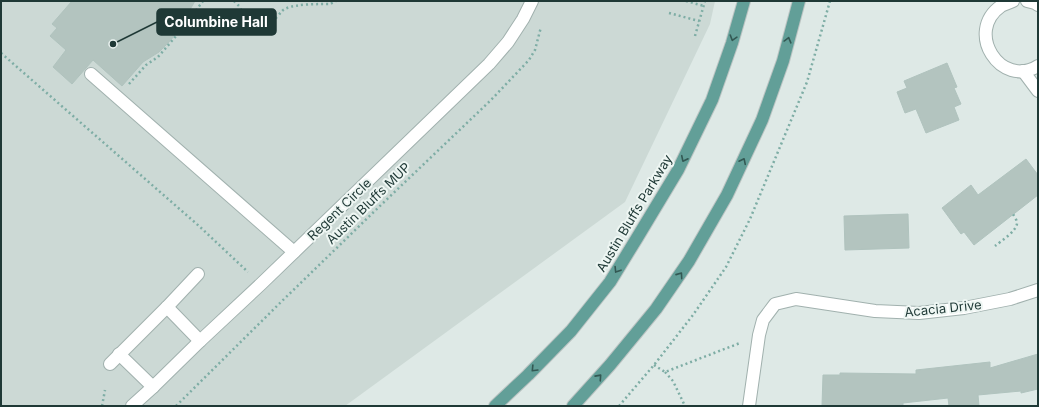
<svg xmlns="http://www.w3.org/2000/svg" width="1039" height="407" font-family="Inter,sans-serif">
<rect width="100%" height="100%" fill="#dee9e6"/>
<path fill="#ccd9d5" d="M 1,1 L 715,1 L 710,24 L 625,202 L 345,406 L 1,406 Z"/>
<g fill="#b3c4bf" stroke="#b0c3be">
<path d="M 72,1 L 195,1 L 175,35 L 168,43 L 159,52 L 143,62 L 122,86 L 93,60 L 72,84 L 53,67 L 66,50 L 50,36 L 57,28 L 52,24 Z"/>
<path d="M 947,63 L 957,87 L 954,88 L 961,104 L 954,107 L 959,120 L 926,133 L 916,109 L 905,113 L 897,92 L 907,88 L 904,81 Z"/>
<path d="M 1026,159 L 1038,175 L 1038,195 L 974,245 L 964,232 L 961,234 L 942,208 L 971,185 L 978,195 Z"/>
<path d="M 908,214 L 909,248 L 845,250 L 844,216 Z"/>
<path d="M 1038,354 L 1038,389 L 1021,393 L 1021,391 L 978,395 L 979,406 L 949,406 L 948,398 L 903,403 L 903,405 L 895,405 L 895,406 L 822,406 L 823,375 L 840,375 L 840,373 L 916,374 L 916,370 L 990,362 L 990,368 Z"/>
</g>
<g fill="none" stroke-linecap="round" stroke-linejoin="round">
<defs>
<g id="service">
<path d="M 91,74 L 294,252"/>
<path d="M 167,307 L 200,341"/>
<path d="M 119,354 L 153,387"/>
<path d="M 110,364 L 167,307 L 198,274"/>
</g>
<g id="minor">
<path d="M 1013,1 C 1009,3 1005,4 1001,6 C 964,32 1001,89 1038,66"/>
<path d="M 1027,1 L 1035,3 L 1038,5"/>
<path d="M 1023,71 L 1038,91"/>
<path d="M 132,406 L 153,387 L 200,341 L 261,284 L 489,64 L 508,42 L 523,19 L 532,1"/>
<path d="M 749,406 L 759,335 L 763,320 L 775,304 L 796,299 L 875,311 L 919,313 L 964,308 L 1010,299 L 1038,290"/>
</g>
<g id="primary">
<path d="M 495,406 L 528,375 L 571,331 L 610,282 L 637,238 L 678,170 L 712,100 L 732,43 L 744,1"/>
<path d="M 573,406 L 610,365 L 656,309 L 689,261 L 727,195 L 762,120 L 783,61 L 799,1"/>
</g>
</defs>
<use href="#service" stroke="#a1b1ae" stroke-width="14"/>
<use href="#minor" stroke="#a1b1ae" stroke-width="14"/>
<use href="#primary" stroke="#bcc4c3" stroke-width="14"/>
<g stroke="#7eada5" stroke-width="2.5" stroke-dasharray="2 3" stroke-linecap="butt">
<path d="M 234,1 L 240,7 L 245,19 L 248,23 C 259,24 270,24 278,16 C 281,12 282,10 287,8 C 296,4 319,4 330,4 L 336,1"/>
<path d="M 686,1 L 704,6"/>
<path d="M 669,13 L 699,21"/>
<path d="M 695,36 L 705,1"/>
<path d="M 1,53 L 199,226 L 248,272"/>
<path d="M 129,84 L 146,65 L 158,57 L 183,28 L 203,1"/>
<path d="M 995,246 C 1001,241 1017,231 1017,223 C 1017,220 1014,216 1013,214"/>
<path d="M 654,365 L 665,372 L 740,343"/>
<path d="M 665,372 L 673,381 L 685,406"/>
<path d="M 102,406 L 105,390"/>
<path d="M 176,406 L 281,302 L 382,204 L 491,100 L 529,60 L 535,50 L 541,27"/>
<path d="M 619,406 L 654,365 L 693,315 L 726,267 L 750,219 L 807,82 L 830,1"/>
</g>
<use href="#service" stroke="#fff" stroke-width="12"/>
<use href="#minor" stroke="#fff" stroke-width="12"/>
<use href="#primary" stroke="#629f98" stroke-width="12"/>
</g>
<defs><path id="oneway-chevron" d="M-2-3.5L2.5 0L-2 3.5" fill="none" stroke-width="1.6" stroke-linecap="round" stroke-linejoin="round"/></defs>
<g stroke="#335853">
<use href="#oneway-chevron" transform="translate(733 38) rotate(107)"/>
<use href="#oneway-chevron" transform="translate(788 40) rotate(-75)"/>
<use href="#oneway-chevron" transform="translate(684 159) rotate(116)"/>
<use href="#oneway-chevron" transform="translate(743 161) rotate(-64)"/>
<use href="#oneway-chevron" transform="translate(617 270) rotate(122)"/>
<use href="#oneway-chevron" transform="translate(680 275) rotate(-55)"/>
<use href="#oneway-chevron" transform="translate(534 369) rotate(134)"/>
<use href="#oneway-chevron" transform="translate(599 377) rotate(-48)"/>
</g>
<g text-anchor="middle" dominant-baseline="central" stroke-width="4" stroke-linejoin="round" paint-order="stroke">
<g font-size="13" fill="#1f3936" stroke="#eef6f3">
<text transform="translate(368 203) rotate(-44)">Austin Bluffs MUP</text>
<text transform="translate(339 209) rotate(-44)">Regent Circle</text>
<text transform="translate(634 213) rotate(-59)">Austin Bluffs Parkway</text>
<text transform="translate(943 308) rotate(-6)">Acacia Drive</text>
</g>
</g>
<path fill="none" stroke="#1f3936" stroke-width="1.5" d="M113 44L157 22"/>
<circle fill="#1f3936" stroke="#eef6f3" stroke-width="1.5" cx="113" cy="44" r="4"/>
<rect fill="#1f3936" stroke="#1f3936" stroke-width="1.5" x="157" y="9" width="119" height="26" rx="4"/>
<g font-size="14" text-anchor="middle" font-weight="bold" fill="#fff">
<text x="216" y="27">Columbine Hall</text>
</g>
<rect width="1039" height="407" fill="none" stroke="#1f3936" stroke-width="4"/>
</svg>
